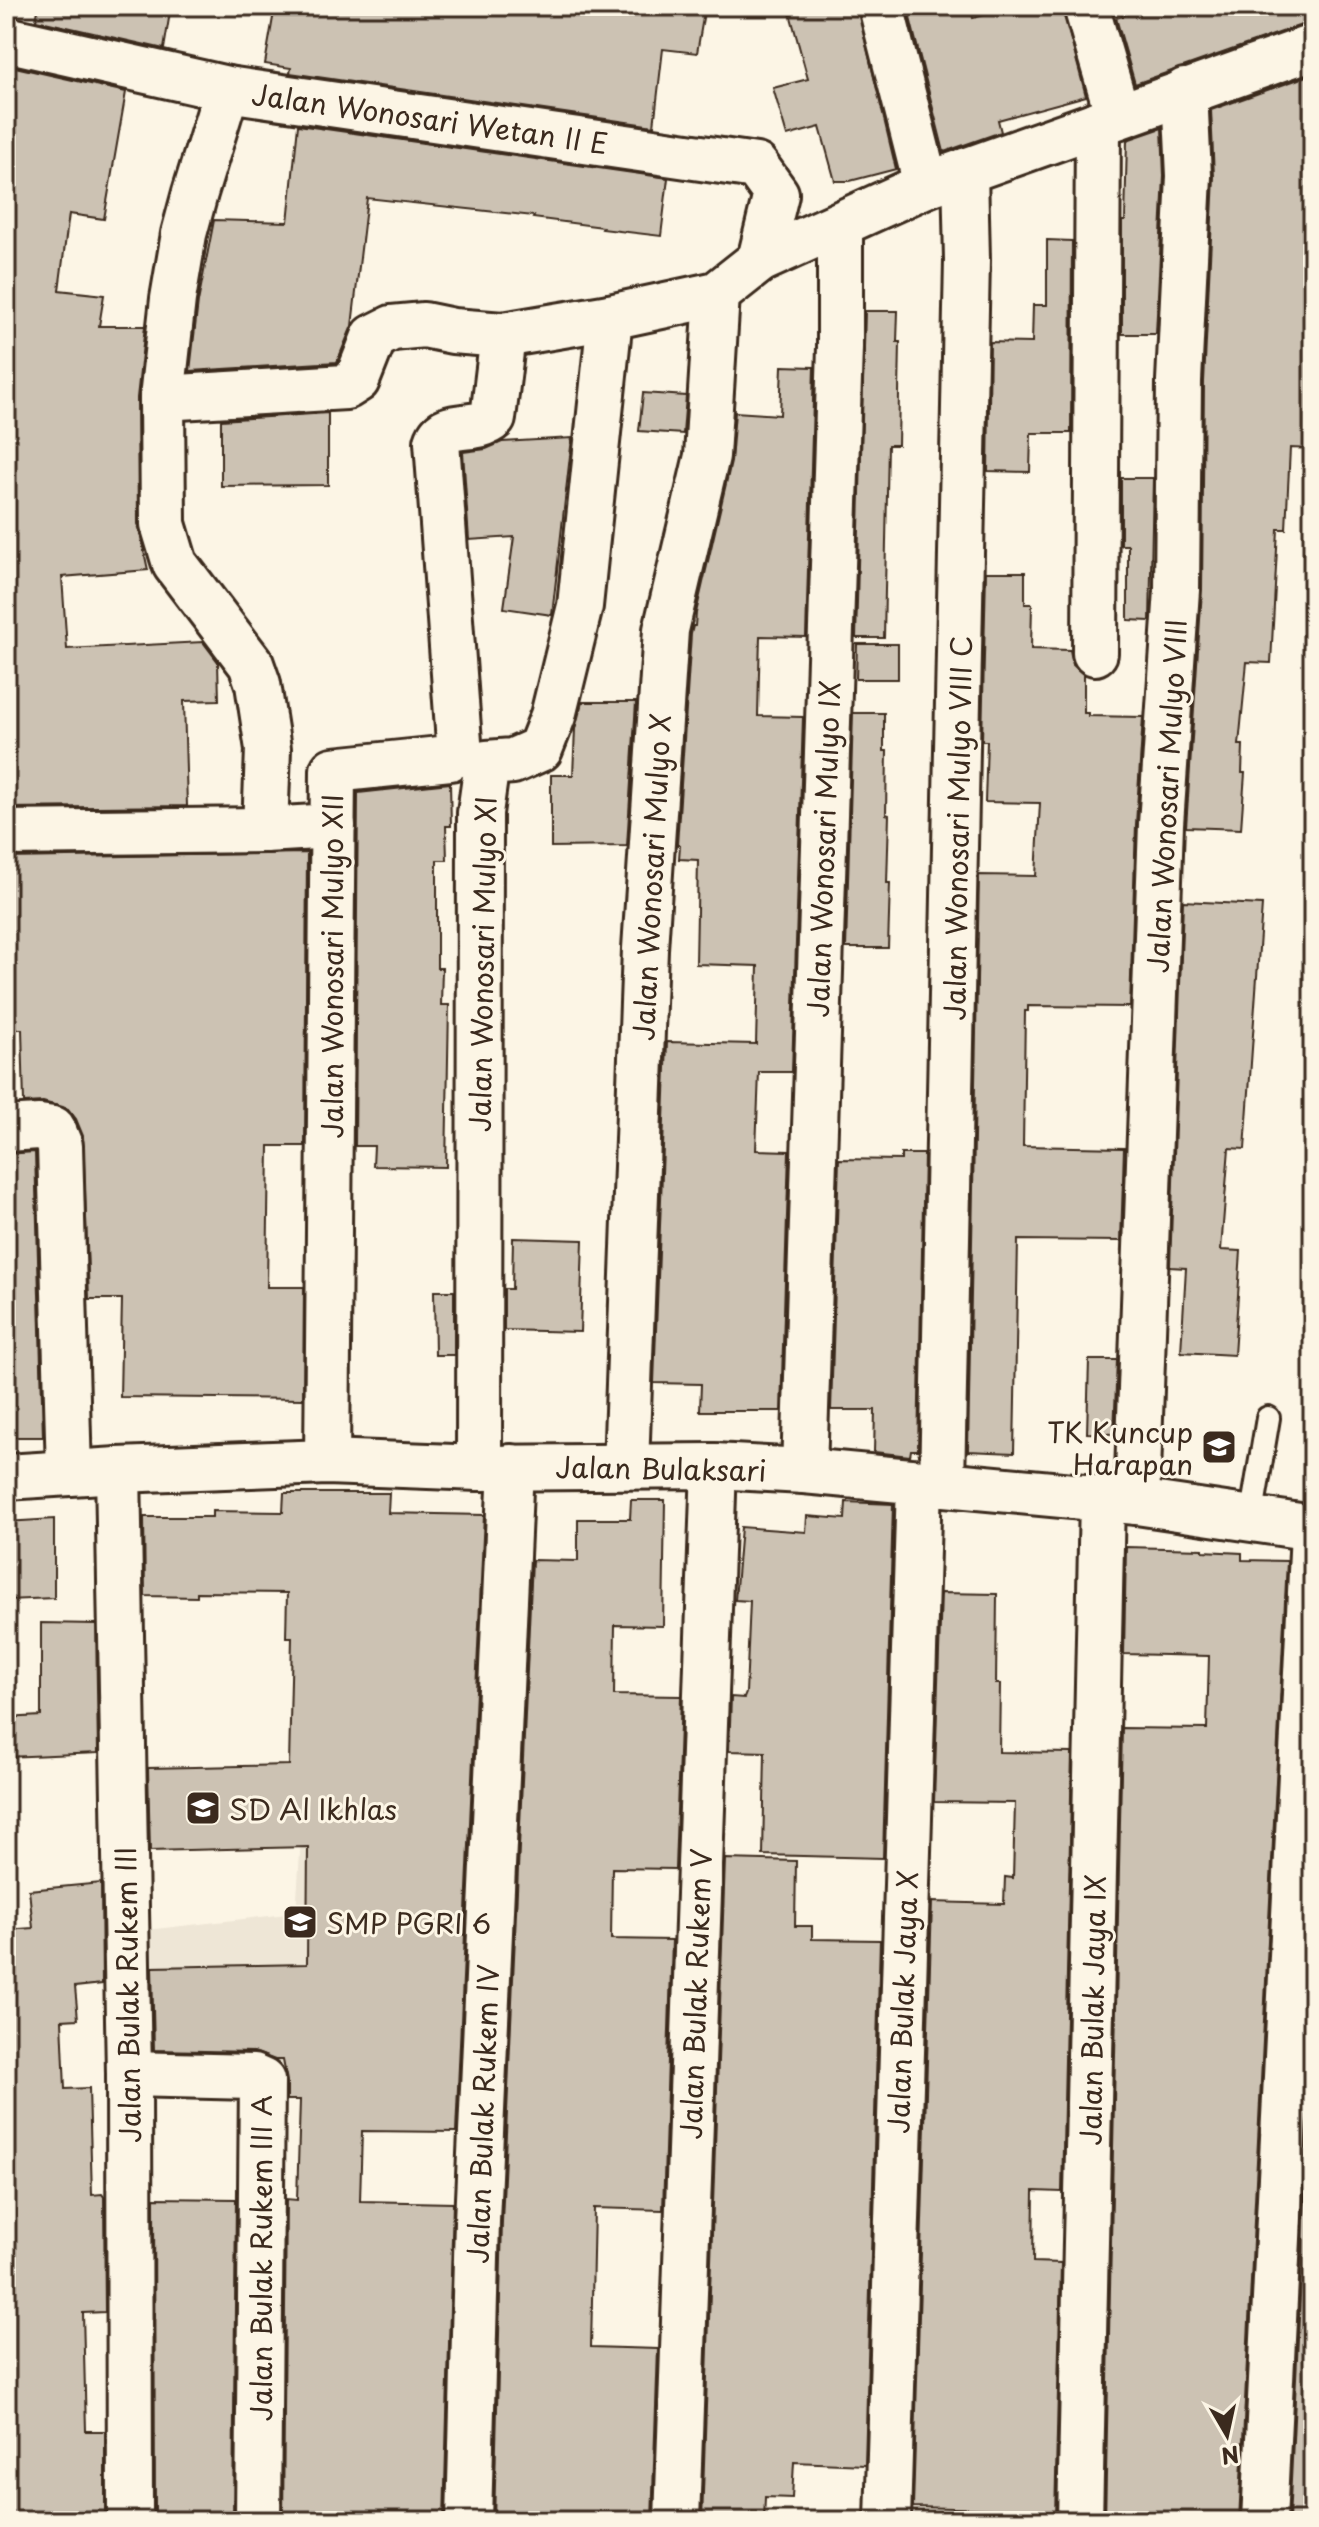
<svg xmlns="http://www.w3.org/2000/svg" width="1319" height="2527" font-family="'Playpen Sans',sans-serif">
<rect width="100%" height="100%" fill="#fcf5e5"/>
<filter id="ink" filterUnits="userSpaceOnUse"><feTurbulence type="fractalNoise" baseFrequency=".0125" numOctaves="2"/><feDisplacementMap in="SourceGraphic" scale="16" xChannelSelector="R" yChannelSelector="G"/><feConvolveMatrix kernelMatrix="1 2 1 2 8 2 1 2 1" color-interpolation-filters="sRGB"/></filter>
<g filter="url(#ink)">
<path fill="#eee6d6" d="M 305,1777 L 383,2063 L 142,2069 L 138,1931 L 296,1913 Z"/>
<g fill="#ccc2b3" stroke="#3b2a1e" stroke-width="2">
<path d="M 39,6 L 171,6 L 164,49 L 36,20 Z"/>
<path d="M 275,6 L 705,6 L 697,53 L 663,49 L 654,126 L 290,73 L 291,68 L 265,64 Z"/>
<path d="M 788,6 L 857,6 L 896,169 L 850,181 L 835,181 L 820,127 L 787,136 L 773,88 L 808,79 Z"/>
<path d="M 907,6 L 970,6 L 973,18 L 1018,6 L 1062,6 L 1086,96 L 998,120 L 1001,132 L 944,152 Z"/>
<path d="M 1150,6 L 1301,6 L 1307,23 L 1135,84 L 1116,18 Z"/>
<path d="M 6,65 L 126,92 L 104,219 L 69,214 L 59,290 L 104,295 L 99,326 L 145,326 L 137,398 L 138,524 L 148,570 L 62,577 L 67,649 L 203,642 L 218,662 L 219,700 L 184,701 L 187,806 L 6,808 Z"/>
<path d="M 1313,74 L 1313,449 L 1290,448 L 1286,529 L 1278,529 L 1271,663 L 1247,662 L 1239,745 L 1243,745 L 1242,773 L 1245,773 L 1241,829 L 1186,827 L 1202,590 L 1204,382 L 1214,177 L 1211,110 Z"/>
<path d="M 298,125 L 668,178 L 661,236 L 602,229 L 603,227 L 533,218 L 534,216 L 367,198 L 352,326 L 337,362 L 190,371 L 198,302 L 214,220 L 288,222 Z"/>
<path d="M 1162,128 L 1164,176 L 1156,334 L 1122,334 L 1122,221 L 1125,221 L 1127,140 Z"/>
<path d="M 1047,240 L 1072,241 L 1071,433 L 1031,433 L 1030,472 L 988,471 L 990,342 L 1032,343 L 1033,305 L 1047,305 Z"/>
<path d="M 865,311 L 898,311 L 897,342 L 900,342 L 898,445 L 888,445 L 884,638 L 856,638 Z"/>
<path d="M 782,366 L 814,367 L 806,637 L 760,636 L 759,673 L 758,716 L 803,717 L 792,1072 L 759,1072 L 756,1150 L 789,1151 L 781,1411 L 700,1411 L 701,1384 L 654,1383 L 667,1042 L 756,1044 L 758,966 L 696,964 L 698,860 L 679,859 L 680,845 L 677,845 L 691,634 L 693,626 L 695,626 L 696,613 L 731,462 L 735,412 L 780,415 Z"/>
<path d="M 643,393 L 686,396 L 683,434 L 639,431 Z"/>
<path d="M 328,413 L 328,485 L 221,486 L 221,420 Z"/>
<path d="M 572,438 L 552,615 L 504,608 L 514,537 L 469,540 L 463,452 L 486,449 L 502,442 Z"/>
<path d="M 1121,478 L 1153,478 L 1150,621 L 1128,620 L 1128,545 L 1121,545 Z"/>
<path d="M 986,572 L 1025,572 L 1025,604 L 1032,604 L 1031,649 L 1070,650 L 1073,665 L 1084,675 L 1084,713 L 1088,713 L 1088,716 L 1143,717 L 1136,824 L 1130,1007 L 1028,1006 L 1028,1011 L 1025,1011 L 1023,1146 L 1124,1148 L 1121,1241 L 1018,1240 L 1014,1453 L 968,1451 L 979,875 L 1036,876 L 1040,803 L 985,802 L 987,741 L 982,741 Z"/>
<path d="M 857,644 L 898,644 L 898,679 L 856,679 Z"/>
<path d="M 582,702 L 636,702 L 627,846 L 551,847 L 551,775 L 573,775 L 575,729 Z"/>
<path d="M 853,713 L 884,713 L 884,751 L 887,751 L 886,814 L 889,815 L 887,883 L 890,883 L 888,948 L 846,948 Z"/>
<path d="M 450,783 L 451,826 L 446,826 L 447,860 L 437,860 L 437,968 L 442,968 L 441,1005 L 449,1005 L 446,1167 L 373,1166 L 374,1146 L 355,1146 L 358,793 Z"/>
<path d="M 307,853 L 305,1146 L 269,1146 L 267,1287 L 304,1287 L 303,1399 L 120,1397 L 122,1299 L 89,1299 L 83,1136 L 76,1119 L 68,1109 L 43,1102 L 24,1103 L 22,1029 L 6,1029 L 6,858 Z"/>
<path d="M 1183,901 L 1262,905 L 1245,1149 L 1229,1148 L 1221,1250 L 1241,1251 L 1234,1355 L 1181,1352 L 1186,1268 L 1170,1267 Z"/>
<path d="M 35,1152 L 43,1437 L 6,1437 L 6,1154 Z"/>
<path d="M 901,1154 L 924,1154 L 918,1450 L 911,1450 L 910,1456 L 874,1452 L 875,1410 L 831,1410 L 839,1159 L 901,1160 Z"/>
<path d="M 513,1238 L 583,1240 L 580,1332 L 504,1330 L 504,1289 L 512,1289 Z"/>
<path d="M 434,1291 L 454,1291 L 454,1355 L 435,1355 Z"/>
<path d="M 1089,1360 L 1117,1360 L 1114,1434 L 1087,1433 Z"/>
<path d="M 284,1493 L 389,1493 L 388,1513 L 484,1515 L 456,2132 L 362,2131 L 360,2201 L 453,2203 L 444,2521 L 283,2521 L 286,2199 L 297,2200 L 300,2100 L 287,2100 L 287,2081 L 283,2060 L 275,2060 L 254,2052 L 154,2050 L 152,1967 L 307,1964 L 308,1847 L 150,1851 L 148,1768 L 289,1765 L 292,1637 L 286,1637 L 287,1593 L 197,1592 L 197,1597 L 145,1596 L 144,1517 L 212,1517 L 212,1511 L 283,1512 Z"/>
<path d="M 631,1500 L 665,1500 L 663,1626 L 615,1625 L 614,1695 L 681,1696 L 675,1869 L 612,1868 L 611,1939 L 672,1940 L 663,2210 L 594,2208 L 591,2347 L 658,2349 L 652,2521 L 494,2521 L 502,2222 L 532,1560 L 578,1561 L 578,1519 L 630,1519 Z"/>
<path d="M 846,1502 L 893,1504 L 883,1858 L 763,1855 L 765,1752 L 729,1751 L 731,1697 L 744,1698 L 746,1693 L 750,1601 L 735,1600 L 741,1527 L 806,1532 L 807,1516 L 845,1519 Z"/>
<path d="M 54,1519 L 54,1598 L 6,1600 L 6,1522 Z"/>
<path d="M 1126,1547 L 1203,1549 L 1203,1551 L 1242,1553 L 1242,1560 L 1287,1561 L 1239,2521 L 1105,2521 L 1122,1728 L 1207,1729 L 1209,1656 L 1124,1654 Z"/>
<path d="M 941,1593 L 997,1594 L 996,1684 L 1000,1684 L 999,1752 L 1072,1753 L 1062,2192 L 1034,2191 L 1033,2262 L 1061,2263 L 1055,2518 L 992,2516 L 992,2509 L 913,2507 L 932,1902 L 1004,1904 L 1005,1877 L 1013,1878 L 1015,1803 L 934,1802 Z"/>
<path d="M 41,1623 L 96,1624 L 98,1753 L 6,1757 L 6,1718 L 41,1716 Z"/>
<path d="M 725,1859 L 796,1861 L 795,1926 L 812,1926 L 812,1939 L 880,1940 L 865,2465 L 794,2462 L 792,2498 L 765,2497 L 764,2521 L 702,2521 Z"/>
<path d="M 101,1883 L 102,1984 L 75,1987 L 78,2019 L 62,2020 L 65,2089 L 89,2088 L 92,2195 L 102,2194 L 104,2197 L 105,2312 L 83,2313 L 86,2431 L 105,2431 L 105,2516 L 6,2520 L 6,1930 L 33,1928 L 29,1890 Z"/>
<path d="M 1312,2053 L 1313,2521 L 1289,2521 Z"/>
<path d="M 154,2198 L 236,2199 L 233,2521 L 163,2521 L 162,2514 L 155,2514 Z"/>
</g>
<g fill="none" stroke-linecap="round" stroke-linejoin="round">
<defs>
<path id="lane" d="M 1251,1519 L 1268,1418"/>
<g id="street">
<path d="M 881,6 L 926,185"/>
<path d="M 1086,6 L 1118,116"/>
<path d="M 6,39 L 227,89 L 756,166 L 776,194 L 760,260"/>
<path d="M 227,89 L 195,193 L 184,234 L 173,299 L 162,398 L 163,524 L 175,564 L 251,664 L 258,684 L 268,749 L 265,830"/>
<path d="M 162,398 L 346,387 L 357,380 L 374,337 L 392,328 L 424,325 L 453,331 L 503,335 L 610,317 L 717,294 L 760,260 L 926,185 L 1313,47"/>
<path d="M 1095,653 L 1098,123"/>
<path d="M 6,833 L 265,830 L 333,826"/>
<path d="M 6,1129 L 39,1127 L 53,1129 L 60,1146 L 69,1473"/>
<path d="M 327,1462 L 333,770 L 450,758 L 459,742 L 437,442 C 444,419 477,433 493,418 L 503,335"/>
<path d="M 626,1466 L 645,949 L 666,630 L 707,456 L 717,294"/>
<path d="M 479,1468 L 480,813 L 487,763 L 513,761 L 540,749 L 553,716 L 580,606 L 610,317"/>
<path d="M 118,1470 L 129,2074 L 130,2521"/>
<path d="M 804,1471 L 840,347 L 840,226"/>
<path d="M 942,1484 L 967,260 L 965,171"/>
<path d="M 1137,1502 L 1161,824 L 1177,590 L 1179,381 L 1189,176 L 1185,91"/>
<path d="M 129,2074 L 253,2077 L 262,2081 L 258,2521"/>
<path d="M 469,2521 L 477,2221 L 511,1467"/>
<path d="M 677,2521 L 714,1466"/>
<path d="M 888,2521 L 919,1483"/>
<path d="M 1080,2521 L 1102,1499"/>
<path d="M 1264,2521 L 1313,1532"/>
</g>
<path id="secondary" d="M 6,1477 L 118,1470 L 327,1462 L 479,1468 L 714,1466 L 804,1471 L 1137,1502 L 1313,1528"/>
</defs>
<use href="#lane" stroke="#3b2a1e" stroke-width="28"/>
<use href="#street" stroke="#3b2a1e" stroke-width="50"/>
<use href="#secondary" stroke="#3b2a1e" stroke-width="50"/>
<use href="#lane" stroke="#fcf5e5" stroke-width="22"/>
<use href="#street" stroke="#fcf5e5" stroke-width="44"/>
<use href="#secondary" stroke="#fcf5e5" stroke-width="44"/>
</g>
</g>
<defs>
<symbol id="school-square" viewBox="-11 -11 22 22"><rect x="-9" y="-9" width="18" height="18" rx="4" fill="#3b2a1e" stroke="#fcf5e5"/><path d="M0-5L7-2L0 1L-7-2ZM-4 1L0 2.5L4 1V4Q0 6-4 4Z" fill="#fff"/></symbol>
</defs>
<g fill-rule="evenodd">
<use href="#school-square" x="1199" y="1427" width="40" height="40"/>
<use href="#school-square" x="183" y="1788" width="40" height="40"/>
<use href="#school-square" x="280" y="1902" width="40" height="40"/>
</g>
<g text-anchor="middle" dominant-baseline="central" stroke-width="6" stroke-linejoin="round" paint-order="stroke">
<g font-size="28" fill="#3b2a1e" stroke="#fcf5e5">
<text transform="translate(430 118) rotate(8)">Jalan Wonosari Wetan II E</text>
<text transform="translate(1166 796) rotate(-87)">Jalan Wonosari Mulyo VIII</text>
<text transform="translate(957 828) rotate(-89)">Jalan Wonosari Mulyo VIII C</text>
<text transform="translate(823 849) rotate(-88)">Jalan Wonosari Mulyo IX</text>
<text transform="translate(651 877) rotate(-87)">Jalan Wonosari Mulyo X</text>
<text transform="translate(482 964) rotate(-89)">Jalan Wonosari Mulyo XI</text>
<text transform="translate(331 966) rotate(-90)">Jalan Wonosari Mulyo XII</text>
<text transform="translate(661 1468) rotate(1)">Jalan Bulaksari</text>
<text transform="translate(695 1994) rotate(-88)">Jalan Bulak Rukem V</text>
<text transform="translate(127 1995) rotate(-91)">Jalan Bulak Rukem III</text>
<text transform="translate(902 2002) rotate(-88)">Jalan Bulak Jaya X</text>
<text transform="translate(1092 2010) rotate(-89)">Jalan Bulak Jaya IX</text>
<text transform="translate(482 2114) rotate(-88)">Jalan Bulak Rukem IV</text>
<text transform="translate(260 2258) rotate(-90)">Jalan Bulak Rukem III A</text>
</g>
<g font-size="28" fill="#3b2a1e" stroke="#fcf5e5" text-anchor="start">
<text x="1193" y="1431" text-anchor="end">TK Kuncup<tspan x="1193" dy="32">Harapan</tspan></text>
<text x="229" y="1808">SD Al Ikhlas</text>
<text x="326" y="1922">SMP PGRI 6</text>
</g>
</g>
<rect width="1319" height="2527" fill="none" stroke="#fcf5e5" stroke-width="32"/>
<rect x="16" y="16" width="1287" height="2495" fill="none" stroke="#3b2a1e" stroke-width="3" filter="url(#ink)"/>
<g transform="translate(1227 2435) rotate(171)" stroke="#fcf5e5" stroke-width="6" paint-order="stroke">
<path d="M0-6L14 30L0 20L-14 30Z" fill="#3b2a1e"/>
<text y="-12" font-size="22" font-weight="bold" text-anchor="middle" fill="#3b2a1e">N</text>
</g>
</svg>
